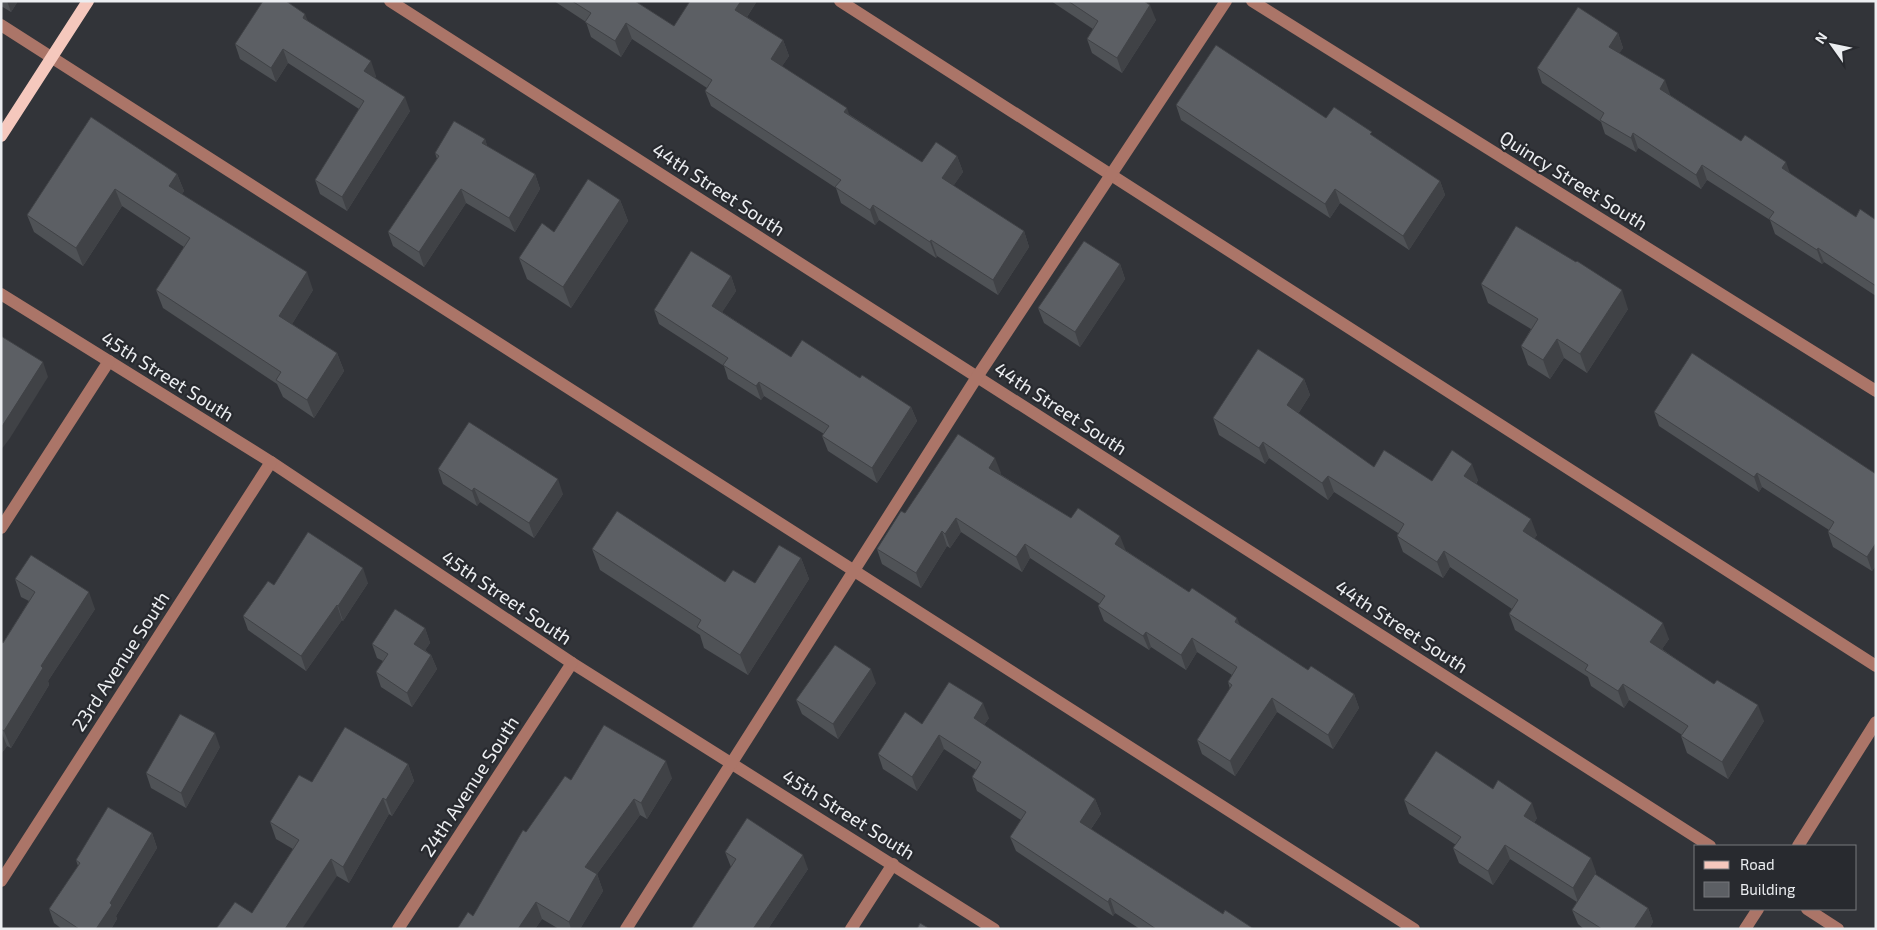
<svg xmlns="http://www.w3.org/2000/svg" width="1877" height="930" font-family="'Exo 2',sans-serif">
<rect width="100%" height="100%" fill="#323439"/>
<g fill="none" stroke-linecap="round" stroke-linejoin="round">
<g stroke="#ab7568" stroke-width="12">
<path d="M 390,1 L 1710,846"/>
<path d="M 840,1 L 1876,666"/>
<path d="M 1252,1 L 1876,391"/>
<path d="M 1,25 L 1414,929"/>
<path d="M 1,294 L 271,462 L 572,663 L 994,929"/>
<path d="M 1,528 L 109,361"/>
<path d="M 1798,846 L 1876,722"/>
<path d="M 1,881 L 271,462"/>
<path d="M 1807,909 L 1838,929"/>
<path d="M 398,929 L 572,663"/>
<path d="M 626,929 L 977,377 L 1226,1"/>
<path d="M 851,929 L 893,864"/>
<path d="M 1745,929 L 1758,909"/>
</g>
<path stroke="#f5c8bd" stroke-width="12" d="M 1,136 L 88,1"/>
</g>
<g fill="#4f5256">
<path d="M 1,1 L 18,1 L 11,12 L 1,6 Z"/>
<path d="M 554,1 L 635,1 L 674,26 L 757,1 L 747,17 L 783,40 L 789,56 L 782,66 L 850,115 L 922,162 L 957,156 L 963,172 L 953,186 L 1024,231 L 1029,247 L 998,295 L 937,256 L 936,258 L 879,220 L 875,225 L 841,203 L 836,188 L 711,106 L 705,91 L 707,88 L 632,39 L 621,57 L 591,37 L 586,22 Z"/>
<path d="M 1051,1 L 1144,1 L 1156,20 L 1122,73 L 1092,53 L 1087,39 L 1093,29 Z"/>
<path d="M 308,22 L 376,76 L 375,78 L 410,111 L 347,211 L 320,194 L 315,180 L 359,109 L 288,63 L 276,82 L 240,59 L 235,44 Z"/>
<path d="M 1618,33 L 1623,48 L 1619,53 L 1670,94 L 1670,95 L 1856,217 L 1876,220 L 1876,296 L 1824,262 L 1822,264 L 1775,234 L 1770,220 L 1707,180 L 1701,189 L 1638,148 L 1636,152 L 1605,134 L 1601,122 L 1542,83 L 1537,68 Z"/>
<path d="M 1176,105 L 1326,118 L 1374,137 L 1440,181 L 1445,195 L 1409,250 L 1340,203 L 1330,218 L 1181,120 Z"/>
<path d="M 91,117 L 177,174 L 184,191 L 182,194 L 313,290 L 292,324 L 337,353 L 344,371 L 314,418 L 283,397 L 277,384 L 163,308 L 156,290 L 184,247 L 122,206 L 83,266 L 34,232 L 27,215 Z"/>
<path d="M 485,139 L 487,146 L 535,174 L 540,189 L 515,232 L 466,203 L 424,267 L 393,246 L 388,232 L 437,159 L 435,153 Z"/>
<path d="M 620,200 L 628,221 L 571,308 L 527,279 L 519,258 L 554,232 Z"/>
<path d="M 1120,264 L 1125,279 L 1080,347 L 1044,323 L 1038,308 Z"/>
<path d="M 731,276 L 736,291 L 722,312 L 791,357 L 860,378 L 911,407 L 917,421 L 877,483 L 828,451 L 822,436 L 824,434 L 764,396 L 761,400 L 728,379 L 724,366 L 659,324 L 654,310 Z"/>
<path d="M 1481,284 L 1628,309 L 1587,373 L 1564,358 L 1550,379 L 1528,365 L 1521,346 L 1531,329 L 1488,303 Z"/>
<path d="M 1304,379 L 1310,395 L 1298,414 L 1374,467 L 1432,481 L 1478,480 L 1476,484 L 1537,535 L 1534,539 L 1669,639 L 1662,649 L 1764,721 L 1728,779 L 1687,753 L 1681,736 L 1682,735 L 1629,700 L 1624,708 L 1591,686 L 1588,677 L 1515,630 L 1509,614 L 1512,609 L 1450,567 L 1443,578 L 1403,552 L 1397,536 L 1398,533 L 1334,492 L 1328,500 L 1269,458 L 1265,464 L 1219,435 L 1213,418 Z"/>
<path d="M 1654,412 L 1876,474 L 1876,565 L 1872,571 L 1833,547 L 1828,532 L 1829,530 L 1762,487 L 1759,492 L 1659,426 Z"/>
<path d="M 438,469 L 563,494 L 534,538 L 480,502 L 477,506 L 443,484 Z"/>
<path d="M 1001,473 L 1000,474 L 1071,518 L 1125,550 L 1308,670 L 1354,694 L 1359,708 L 1333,749 L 1277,712 L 1235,776 L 1202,754 L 1197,740 L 1230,689 L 1228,682 L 1232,675 L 1197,652 L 1186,670 L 1151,647 L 1149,650 L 1104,621 L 1098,606 L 1100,604 L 1030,558 L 1022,572 L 961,532 L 950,548 L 947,546 L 921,588 L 882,564 L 877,549 L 905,513 Z"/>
<path d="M 592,549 L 725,582 L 755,583 L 801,558 L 809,579 L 748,675 L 704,648 L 700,635 L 600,570 Z"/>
<path d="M 15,579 L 95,609 L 48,681 L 49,685 L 11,748 L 7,746 L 1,754 L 1,642 L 3,643 L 29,601 L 21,597 Z"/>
<path d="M 368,583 L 343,621 L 342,620 L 306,671 L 248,630 L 243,616 L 274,585 Z"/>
<path d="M 425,628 L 430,643 L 425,650 L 431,655 L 437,669 L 412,707 L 381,687 L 376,672 L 383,661 L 377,658 L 372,644 Z"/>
<path d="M 876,683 L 838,739 L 802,714 L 796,700 Z"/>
<path d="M 989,718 L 984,725 L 1095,799 L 1101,814 L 1091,829 L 1223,914 L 1254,929 L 1140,929 L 1115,913 L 1113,916 L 1016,851 L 1010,837 L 1021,820 L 977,791 L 972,777 L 976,770 L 944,749 L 917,791 L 883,769 L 878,754 L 922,724 Z"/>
<path d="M 220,747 L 186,808 L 151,788 L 146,773 Z"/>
<path d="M 408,764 L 414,781 L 392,816 L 389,814 L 349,883 L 337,876 L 252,913 L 293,849 L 276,839 L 270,822 L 312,782 Z"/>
<path d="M 672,778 L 647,819 L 640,815 L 597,874 L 603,891 L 580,929 L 559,929 L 542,919 L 535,929 L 457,929 L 473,916 L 526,832 L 571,780 Z"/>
<path d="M 1493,789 L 1537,818 L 1534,823 L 1596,872 L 1595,875 L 1648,908 L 1653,922 L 1649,929 L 1584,929 L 1578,924 L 1572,910 L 1577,902 L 1510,859 L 1493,885 L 1459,863 L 1453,848 L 1456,845 L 1409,814 L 1404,800 Z"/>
<path d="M 152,833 L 157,848 L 116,916 L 117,919 L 111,929 L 62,929 L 54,923 L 49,909 L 78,866 L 76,860 Z"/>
<path d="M 725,852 L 808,869 L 768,929 L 691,929 L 731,867 Z"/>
</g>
<g fill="#404246">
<path d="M 7,1 L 18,1 L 11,12 Z"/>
<path d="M 741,1 L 757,1 L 741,26 L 735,10 Z"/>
<path d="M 1150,5 L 1156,20 L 1122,73 L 1117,58 Z"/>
<path d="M 305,14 L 311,29 L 303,18 Z"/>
<path d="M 626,23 L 632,39 L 621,57 L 615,41 Z"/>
<path d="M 1618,33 L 1623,48 L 1614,61 L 1609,47 Z"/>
<path d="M 783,40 L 789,56 L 777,74 L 771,59 Z"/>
<path d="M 283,49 L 288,63 L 276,82 L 271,68 Z"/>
<path d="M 371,61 L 376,76 L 369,86 L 364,71 Z"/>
<path d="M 1665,80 L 1670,94 L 1665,103 L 1660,89 Z"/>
<path d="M 405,97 L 410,111 L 347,211 L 342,197 Z"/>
<path d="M 847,108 L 852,123 L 844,112 Z"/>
<path d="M 1633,133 L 1638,148 L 1636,152 L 1631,138 Z"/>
<path d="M 485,139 L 490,154 L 482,143 Z"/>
<path d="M 957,156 L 963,172 L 948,194 L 942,178 Z"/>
<path d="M 1786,162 L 1791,176 L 1782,168 Z"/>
<path d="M 1702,165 L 1707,180 L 1701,189 L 1696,175 Z"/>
<path d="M 177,174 L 184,191 L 176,204 L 169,186 Z"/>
<path d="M 535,174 L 540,189 L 515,232 L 509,218 Z"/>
<path d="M 1440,181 L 1445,195 L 1409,250 L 1403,236 Z"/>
<path d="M 115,189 L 122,206 L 83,266 L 76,248 Z"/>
<path d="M 461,189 L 466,203 L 424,267 L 419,252 Z"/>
<path d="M 1335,189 L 1340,203 L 1330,218 L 1325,204 Z"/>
<path d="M 620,200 L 628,221 L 571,308 L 563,287 Z"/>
<path d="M 873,205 L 879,220 L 875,225 L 870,210 Z"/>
<path d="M 1024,231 L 1029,247 L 998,295 L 993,280 Z"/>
<path d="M 931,240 L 937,256 L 936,258 L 930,242 Z"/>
<path d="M 1818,248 L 1824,262 L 1822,264 L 1817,250 Z"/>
<path d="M 1120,264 L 1125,279 L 1080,347 L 1075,332 Z"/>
<path d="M 307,272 L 313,290 L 286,334 L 279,316 Z"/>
<path d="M 731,276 L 736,291 L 717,320 L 712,306 Z"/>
<path d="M 1622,290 L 1628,309 L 1587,373 L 1580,354 Z"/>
<path d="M 1557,339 L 1564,358 L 1550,379 L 1543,360 Z"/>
<path d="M 337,353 L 344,371 L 314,418 L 307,400 Z"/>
<path d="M 43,362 L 48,377 L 10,438 L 1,450 L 1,428 Z"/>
<path d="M 1304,379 L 1310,395 L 1293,422 L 1287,405 Z"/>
<path d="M 759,382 L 764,396 L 761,400 L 756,386 Z"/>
<path d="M 911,407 L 917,421 L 877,483 L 872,468 Z"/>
<path d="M 1263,442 L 1269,458 L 1265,464 L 1259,448 Z"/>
<path d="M 995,458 L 1001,473 L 994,482 L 989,468 Z"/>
<path d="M 1472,464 L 1478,480 L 1470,492 L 1464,476 Z"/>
<path d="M 1757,473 L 1762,487 L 1759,492 L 1754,477 Z"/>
<path d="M 1328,476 L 1334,492 L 1328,500 L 1322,483 Z"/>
<path d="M 558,479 L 563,494 L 534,538 L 529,523 Z"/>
<path d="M 474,488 L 480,502 L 477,506 L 472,491 Z"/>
<path d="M 956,518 L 961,532 L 950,548 L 945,534 Z"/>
<path d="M 1531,519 L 1537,535 L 1529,547 L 1523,531 Z"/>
<path d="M 942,531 L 947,546 L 921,588 L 916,573 Z"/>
<path d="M 1120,536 L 1126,551 L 1115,544 Z"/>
<path d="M 1876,543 L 1876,565 L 1872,571 L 1867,557 Z"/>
<path d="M 1025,544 L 1030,558 L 1022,572 L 1016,557 Z"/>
<path d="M 1444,551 L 1450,567 L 1443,578 L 1437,562 Z"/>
<path d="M 801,558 L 809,579 L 748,675 L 740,655 Z"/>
<path d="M 363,568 L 368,583 L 343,621 L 338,606 Z"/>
<path d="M 89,592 L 95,609 L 48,681 L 49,685 L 11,748 L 4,731 L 41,666 Z"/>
<path d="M 337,605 L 342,620 L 306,671 L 301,656 Z"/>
<path d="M 1237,618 L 1243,632 L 1235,622 Z"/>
<path d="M 1663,623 L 1669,639 L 1656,658 L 1650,642 Z"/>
<path d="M 425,628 L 430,643 L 420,658 L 414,644 Z"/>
<path d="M 1146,632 L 1151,647 L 1149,650 L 1143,636 Z"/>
<path d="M 1192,638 L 1197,652 L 1186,670 L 1181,655 Z"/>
<path d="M 431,655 L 437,669 L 412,707 L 407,693 Z"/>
<path d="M 871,669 L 876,683 L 838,739 L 833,724 Z"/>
<path d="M 1623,684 L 1629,700 L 1624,708 L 1618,691 Z"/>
<path d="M 1354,694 L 1359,708 L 1333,749 L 1328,735 Z"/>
<path d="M 1272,698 L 1277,712 L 1235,776 L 1230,761 Z"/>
<path d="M 983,703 L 989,718 L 979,732 L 974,718 Z"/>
<path d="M 1758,705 L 1764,721 L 1728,779 L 1722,762 Z"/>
<path d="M 1,731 L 7,746 L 1,754 Z"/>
<path d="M 215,733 L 220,747 L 186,808 L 181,793 Z"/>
<path d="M 939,735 L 944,749 L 917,791 L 912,777 Z"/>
<path d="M 666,761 L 672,778 L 647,819 L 641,803 Z"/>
<path d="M 408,764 L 414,781 L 392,816 L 386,800 Z"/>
<path d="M 383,798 L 389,814 L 349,883 L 343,867 Z"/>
<path d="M 634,799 L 640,815 L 597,874 L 603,891 L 580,929 L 571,929 L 569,922 L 585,867 Z"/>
<path d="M 1095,799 L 1101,814 L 1086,836 L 1080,822 Z"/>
<path d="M 1532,803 L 1537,818 L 1529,831 L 1524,816 Z"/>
<path d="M 152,833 L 157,848 L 116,916 L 117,919 L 111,929 L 96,929 L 110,903 Z"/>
<path d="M 1505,845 L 1510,859 L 1493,885 L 1488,871 Z"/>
<path d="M 803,855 L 808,869 L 768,929 L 753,929 Z"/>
<path d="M 1591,858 L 1596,872 L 1578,902 L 1573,888 Z"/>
<path d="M 331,859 L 337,876 L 302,929 L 285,929 Z"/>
<path d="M 1110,898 L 1115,913 L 1113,916 L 1108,902 Z"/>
<path d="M 536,902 L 542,919 L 535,929 L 518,929 Z"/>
<path d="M 1648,908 L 1653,922 L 1649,929 L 1634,929 Z"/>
</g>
<g fill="#5c5f64" stroke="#404246">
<path d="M 263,1 L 286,1 L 305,14 L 303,18 L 371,61 L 364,71 L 405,97 L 342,197 L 315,180 L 364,101 L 283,49 L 271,68 L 235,44 Z"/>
<path d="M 572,1 L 635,1 L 674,26 L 690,1 L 741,1 L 735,10 L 783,40 L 771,59 L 847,108 L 844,112 L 922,162 L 936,142 L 957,156 L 942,178 L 1024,231 L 993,280 L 931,240 L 930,242 L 873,205 L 870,210 L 835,187 L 841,180 L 705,91 L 712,80 L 626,23 L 615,41 L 585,22 L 591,13 Z"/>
<path d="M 1068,1 L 1144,1 L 1150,5 L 1117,58 L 1087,39 L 1098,21 Z"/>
<path d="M 1578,7 L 1618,33 L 1609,47 L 1665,80 L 1660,89 L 1741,141 L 1745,135 L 1786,162 L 1782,168 L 1856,217 L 1860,209 L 1876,220 L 1876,286 L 1818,248 L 1817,250 L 1769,219 L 1774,212 L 1702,165 L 1696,175 L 1633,133 L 1631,138 L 1600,120 L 1604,113 L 1537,68 Z"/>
<path d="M 1216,45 L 1326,118 L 1334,107 L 1372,132 L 1370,134 L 1440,181 L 1403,236 L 1335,189 L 1325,204 L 1176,105 Z"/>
<path d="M 91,117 L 177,174 L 169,186 L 307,272 L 279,316 L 337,353 L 307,400 L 276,380 L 281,372 L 156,290 L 190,238 L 115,189 L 76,248 L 27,215 Z"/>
<path d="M 454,121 L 485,139 L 482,143 L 535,174 L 509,218 L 461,189 L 419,252 L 388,232 L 439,156 L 435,153 Z"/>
<path d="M 588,179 L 620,200 L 563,287 L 519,258 L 542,223 L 554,232 Z"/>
<path d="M 1516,226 L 1576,262 L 1577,261 L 1622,290 L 1580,354 L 1557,339 L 1543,360 L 1521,346 L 1538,319 L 1481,284 Z"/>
<path d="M 1084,241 L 1120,264 L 1075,332 L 1038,308 Z"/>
<path d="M 691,251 L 731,276 L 712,306 L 791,357 L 802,340 L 860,378 L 862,375 L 911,407 L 872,468 L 822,436 L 829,426 L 759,382 L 756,386 L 723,365 L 728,358 L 654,310 Z"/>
<path d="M 1,336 L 43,362 L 1,428 Z"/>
<path d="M 1258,349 L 1304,379 L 1287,405 L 1374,467 L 1384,450 L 1432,481 L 1452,450 L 1472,464 L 1464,476 L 1531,519 L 1523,531 L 1663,623 L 1650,642 L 1714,684 L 1717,680 L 1758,705 L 1722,762 L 1681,736 L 1688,726 L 1623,684 L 1618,691 L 1585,670 L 1588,665 L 1509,614 L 1518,600 L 1444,551 L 1437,562 L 1397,536 L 1404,524 L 1328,476 L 1322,483 L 1263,442 L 1259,448 L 1213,418 Z"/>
<path d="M 1692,353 L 1876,474 L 1876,543 L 1867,557 L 1828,532 L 1834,522 L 1757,473 L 1754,477 L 1654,412 Z"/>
<path d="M 469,422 L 558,479 L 529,523 L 474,488 L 472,491 L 438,469 Z"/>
<path d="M 958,434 L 995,458 L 989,468 L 1071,518 L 1078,508 L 1120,536 L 1115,544 L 1189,592 L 1192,588 L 1237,618 L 1235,622 L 1308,670 L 1311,666 L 1354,694 L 1328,735 L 1272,698 L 1230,761 L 1197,740 L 1232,685 L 1228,682 L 1237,667 L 1192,638 L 1181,655 L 1146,632 L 1143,636 L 1098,606 L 1105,596 L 1025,544 L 1016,557 L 956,518 L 945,534 L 942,531 L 916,573 L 877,549 L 901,511 L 905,513 Z"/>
<path d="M 617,511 L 725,582 L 733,570 L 755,583 L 779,545 L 801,558 L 740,655 L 697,627 L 701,620 L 592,549 Z"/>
<path d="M 308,532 L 363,568 L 338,606 L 337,605 L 301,656 L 243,616 L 268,581 L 274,585 Z"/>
<path d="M 31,555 L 89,592 L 41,666 L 43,668 L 4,731 L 1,729 L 1,642 L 3,643 L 35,592 L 15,579 Z"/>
<path d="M 395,609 L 425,628 L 414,644 L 431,655 L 407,693 L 376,672 L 388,654 L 372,644 Z"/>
<path d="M 835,645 L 871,669 L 833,724 L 796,700 Z"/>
<path d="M 949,682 L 983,703 L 974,718 L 1095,799 L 1080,822 L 1223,914 L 1225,910 L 1254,929 L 1156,929 L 1110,898 L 1108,902 L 1010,837 L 1026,812 L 972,777 L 981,762 L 939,735 L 912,777 L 878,754 L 905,712 L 922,724 Z"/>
<path d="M 180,714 L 215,733 L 181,793 L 146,773 Z"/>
<path d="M 604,725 L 666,761 L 641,803 L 634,799 L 585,867 L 597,874 L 569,922 L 536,902 L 518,929 L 457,929 L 468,912 L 473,916 L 523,830 L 526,832 L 565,776 L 571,780 Z"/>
<path d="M 345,727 L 408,764 L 386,800 L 383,798 L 343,867 L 331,859 L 285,929 L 216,929 L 235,902 L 252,913 L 299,840 L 270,822 L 299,775 L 312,782 Z"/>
<path d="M 1436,751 L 1493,789 L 1498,780 L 1532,803 L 1524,816 L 1591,858 L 1573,888 L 1505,845 L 1488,871 L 1453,848 L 1461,837 L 1404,800 Z"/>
<path d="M 108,807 L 152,833 L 110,903 L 112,905 L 96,929 L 79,929 L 49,909 L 80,863 L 76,860 Z"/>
<path d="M 747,818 L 803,855 L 753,929 L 691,929 L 736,859 L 725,852 Z"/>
<path d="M 1595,874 L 1648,908 L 1634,929 L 1602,929 L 1572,910 Z"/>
<path d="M 920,923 L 930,929 L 917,929 Z"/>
</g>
<g text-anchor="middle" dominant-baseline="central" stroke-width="4.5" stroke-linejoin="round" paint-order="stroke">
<g font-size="19" fill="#eceef1" stroke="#282a2f">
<text transform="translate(1574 180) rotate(32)">Quincy Street South</text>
<text transform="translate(719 189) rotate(33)">44th Street South</text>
<text transform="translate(168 376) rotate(32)">45th Street South</text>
<text transform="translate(1061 408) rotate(33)">44th Street South</text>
<text transform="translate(507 597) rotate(34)">45th Street South</text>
<text transform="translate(1402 626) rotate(33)">44th Street South</text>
<text transform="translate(120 661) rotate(-57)">23rd Avenue South</text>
<text transform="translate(469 786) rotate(-57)">24th Avenue South</text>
<text transform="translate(849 814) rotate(32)">45th Street South</text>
</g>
</g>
<rect width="1877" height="930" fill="none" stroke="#eceef1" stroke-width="5"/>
<rect x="1694" y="845" width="162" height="65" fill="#282a2f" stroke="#76787d"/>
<rect x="1704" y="861" width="25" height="8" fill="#f5c8bd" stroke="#76787d"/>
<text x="1740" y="870" font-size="15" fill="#eceef1">Road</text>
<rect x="1704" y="882" width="25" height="15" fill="#5c5f64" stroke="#76787d"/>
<text x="1740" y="895" font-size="15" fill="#eceef1">Building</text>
<g transform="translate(1832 45) rotate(303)" stroke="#282a2f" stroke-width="4" paint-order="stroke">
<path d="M0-4L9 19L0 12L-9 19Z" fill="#eceef1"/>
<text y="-8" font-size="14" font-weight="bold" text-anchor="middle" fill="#eceef1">N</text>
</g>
</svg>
